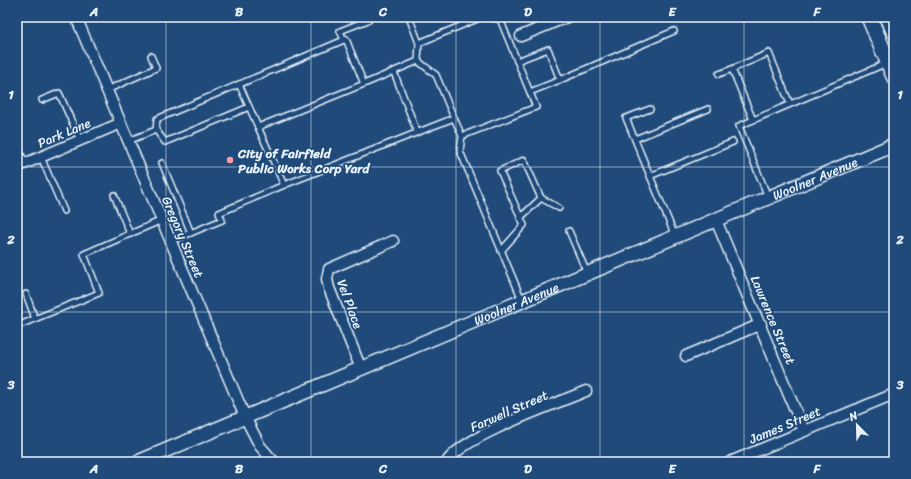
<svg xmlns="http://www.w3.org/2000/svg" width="911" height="479" font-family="Sriracha,sans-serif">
<rect width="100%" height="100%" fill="#1f4a7a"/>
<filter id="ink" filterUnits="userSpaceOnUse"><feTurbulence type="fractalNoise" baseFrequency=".025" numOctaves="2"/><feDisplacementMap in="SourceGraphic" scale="8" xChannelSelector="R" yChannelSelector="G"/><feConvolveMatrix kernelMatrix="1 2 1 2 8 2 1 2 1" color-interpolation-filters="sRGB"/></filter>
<g filter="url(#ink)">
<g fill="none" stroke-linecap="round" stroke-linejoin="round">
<defs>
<g id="service">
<path d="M 366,17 L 368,20 L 340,31 L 344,40 L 346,39 L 364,84 L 258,127 L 284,185 L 454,118 L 462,136 L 536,107 L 500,19 L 482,17 L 419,43 L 409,17"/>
<path d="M 418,61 L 436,75 L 454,118"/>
<path d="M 517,61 L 548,49 L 560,80 L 530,92"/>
<path d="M 394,72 L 417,132"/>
<path d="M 719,74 L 732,69"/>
<path d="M 560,80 L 674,31"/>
<path d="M 239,84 L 258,127"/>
<path d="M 364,84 L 418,61 L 419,43"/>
<path d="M 107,90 L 156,68 L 151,56"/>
<path d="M 42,100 L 59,93 L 80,140"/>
<path d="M 249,107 L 165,142 L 156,130 L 157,119 L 344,40"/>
<path d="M 650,109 L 626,118 L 675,236"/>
<path d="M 753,120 L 732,69 L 769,53 L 790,104"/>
<path d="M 462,136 L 460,151 L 522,300"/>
<path d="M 635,139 L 708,109"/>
<path d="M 128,141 L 156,130"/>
<path d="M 17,144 L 25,164"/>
<path d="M 41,157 L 64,211"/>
<path d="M 162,163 L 191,233"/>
<path d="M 650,176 L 733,142"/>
<path d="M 114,195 L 130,234"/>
<path d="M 768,197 L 739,126 L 887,63"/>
<path d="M 520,218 L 541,198"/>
<path d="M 569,231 L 587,273"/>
<path d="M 171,241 L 222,220 L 219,213 L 284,185"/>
<path d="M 501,251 L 524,225 L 500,171 L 524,160 L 541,198 L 559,208"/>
<path d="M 26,294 L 35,319"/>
<path d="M 17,326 L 99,293 L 84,254 L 162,220"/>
</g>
<g id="minor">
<path d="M 76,17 L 245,417 L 260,446 L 274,462"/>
<path d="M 521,36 L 567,17"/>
<path d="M 17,167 L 121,123"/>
<path d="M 716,220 L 804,431"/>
<path d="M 686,356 L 761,324"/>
<path d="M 361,369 L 329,288 L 327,279 L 329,269 L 393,241"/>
<path d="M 447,462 C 462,436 556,404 586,391"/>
<path d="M 730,462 L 894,394"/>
</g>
<g id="tertiary">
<path id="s1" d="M 138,462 L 894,145"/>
</g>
<g id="secondary">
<path d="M 869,17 L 894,76"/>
<path d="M 888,17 L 894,31"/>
</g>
</defs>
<use href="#service" stroke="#e8f1f8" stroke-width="8"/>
<use href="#minor" stroke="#e8f1f8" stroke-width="13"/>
<use href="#tertiary" stroke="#e8f1f8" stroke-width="16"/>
<use href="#secondary" stroke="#e8f1f8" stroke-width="18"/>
<use href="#service" stroke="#1f4a7a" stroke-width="5"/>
<use href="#minor" stroke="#1f4a7a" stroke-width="10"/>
<use href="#tertiary" stroke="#1f4a7a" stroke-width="13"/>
<use href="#secondary" stroke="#1f4a7a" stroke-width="15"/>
</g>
</g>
<path fill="none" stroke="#e8f1f8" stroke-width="1" stroke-opacity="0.55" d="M 166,17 L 166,462M 311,17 L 311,462M 456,17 L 456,462M 600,17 L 600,462M 744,17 L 744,462M 17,167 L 894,167M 17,312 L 894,312"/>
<circle fill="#ff9aa2" stroke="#1f4a7a" stroke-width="1.5" cx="230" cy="160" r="4"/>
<g text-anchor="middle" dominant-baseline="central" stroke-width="3.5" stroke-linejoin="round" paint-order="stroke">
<g font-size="13" fill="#e8f1f8" stroke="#1f4a7a">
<text transform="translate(64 133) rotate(-23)">Park Lane</text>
<text stroke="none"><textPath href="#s1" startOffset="734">Woolner Avenue</textPath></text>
<text transform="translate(183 237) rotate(67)">Gregory Street</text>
<text transform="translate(350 304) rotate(70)">Vel Place</text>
<text stroke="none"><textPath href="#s1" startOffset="410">Woolner Avenue</textPath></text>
<text transform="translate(773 320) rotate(67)">Lawrence Street</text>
<text transform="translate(509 411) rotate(-24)">Farwell Street</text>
<text transform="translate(785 425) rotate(-23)">James Street</text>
</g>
<g font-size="13" font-weight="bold" fill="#e8f1f8" stroke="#1f4a7a" text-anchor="start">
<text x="238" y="153">City of Fairfield<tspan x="238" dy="15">Public Works Corp Yard</tspan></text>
</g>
</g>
<rect width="911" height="479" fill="none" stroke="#1f4a7a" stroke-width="44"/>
<g transform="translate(857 425) rotate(337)" stroke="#1f4a7a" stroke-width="3" paint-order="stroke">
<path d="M0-3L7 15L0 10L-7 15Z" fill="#e8f1f8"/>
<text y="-6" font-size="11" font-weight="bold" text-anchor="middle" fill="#e8f1f8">N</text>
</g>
<rect x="22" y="22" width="867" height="435" fill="none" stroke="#e8f1f8" stroke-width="1.5"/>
<g font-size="13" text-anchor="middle" font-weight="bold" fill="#e8f1f8">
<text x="94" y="16">A</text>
<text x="239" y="16">B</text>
<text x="383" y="16">C</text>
<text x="528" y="16">D</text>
<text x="672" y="16">E</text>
<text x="817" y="16">F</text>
<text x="11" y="99">1</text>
<text x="900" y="99">1</text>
<text x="11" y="244">2</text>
<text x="900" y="244">2</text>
<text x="11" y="389">3</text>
<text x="900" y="389">3</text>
<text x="94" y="473">A</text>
<text x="239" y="473">B</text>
<text x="383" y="473">C</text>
<text x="528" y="473">D</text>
<text x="672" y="473">E</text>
<text x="817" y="473">F</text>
</g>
</svg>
